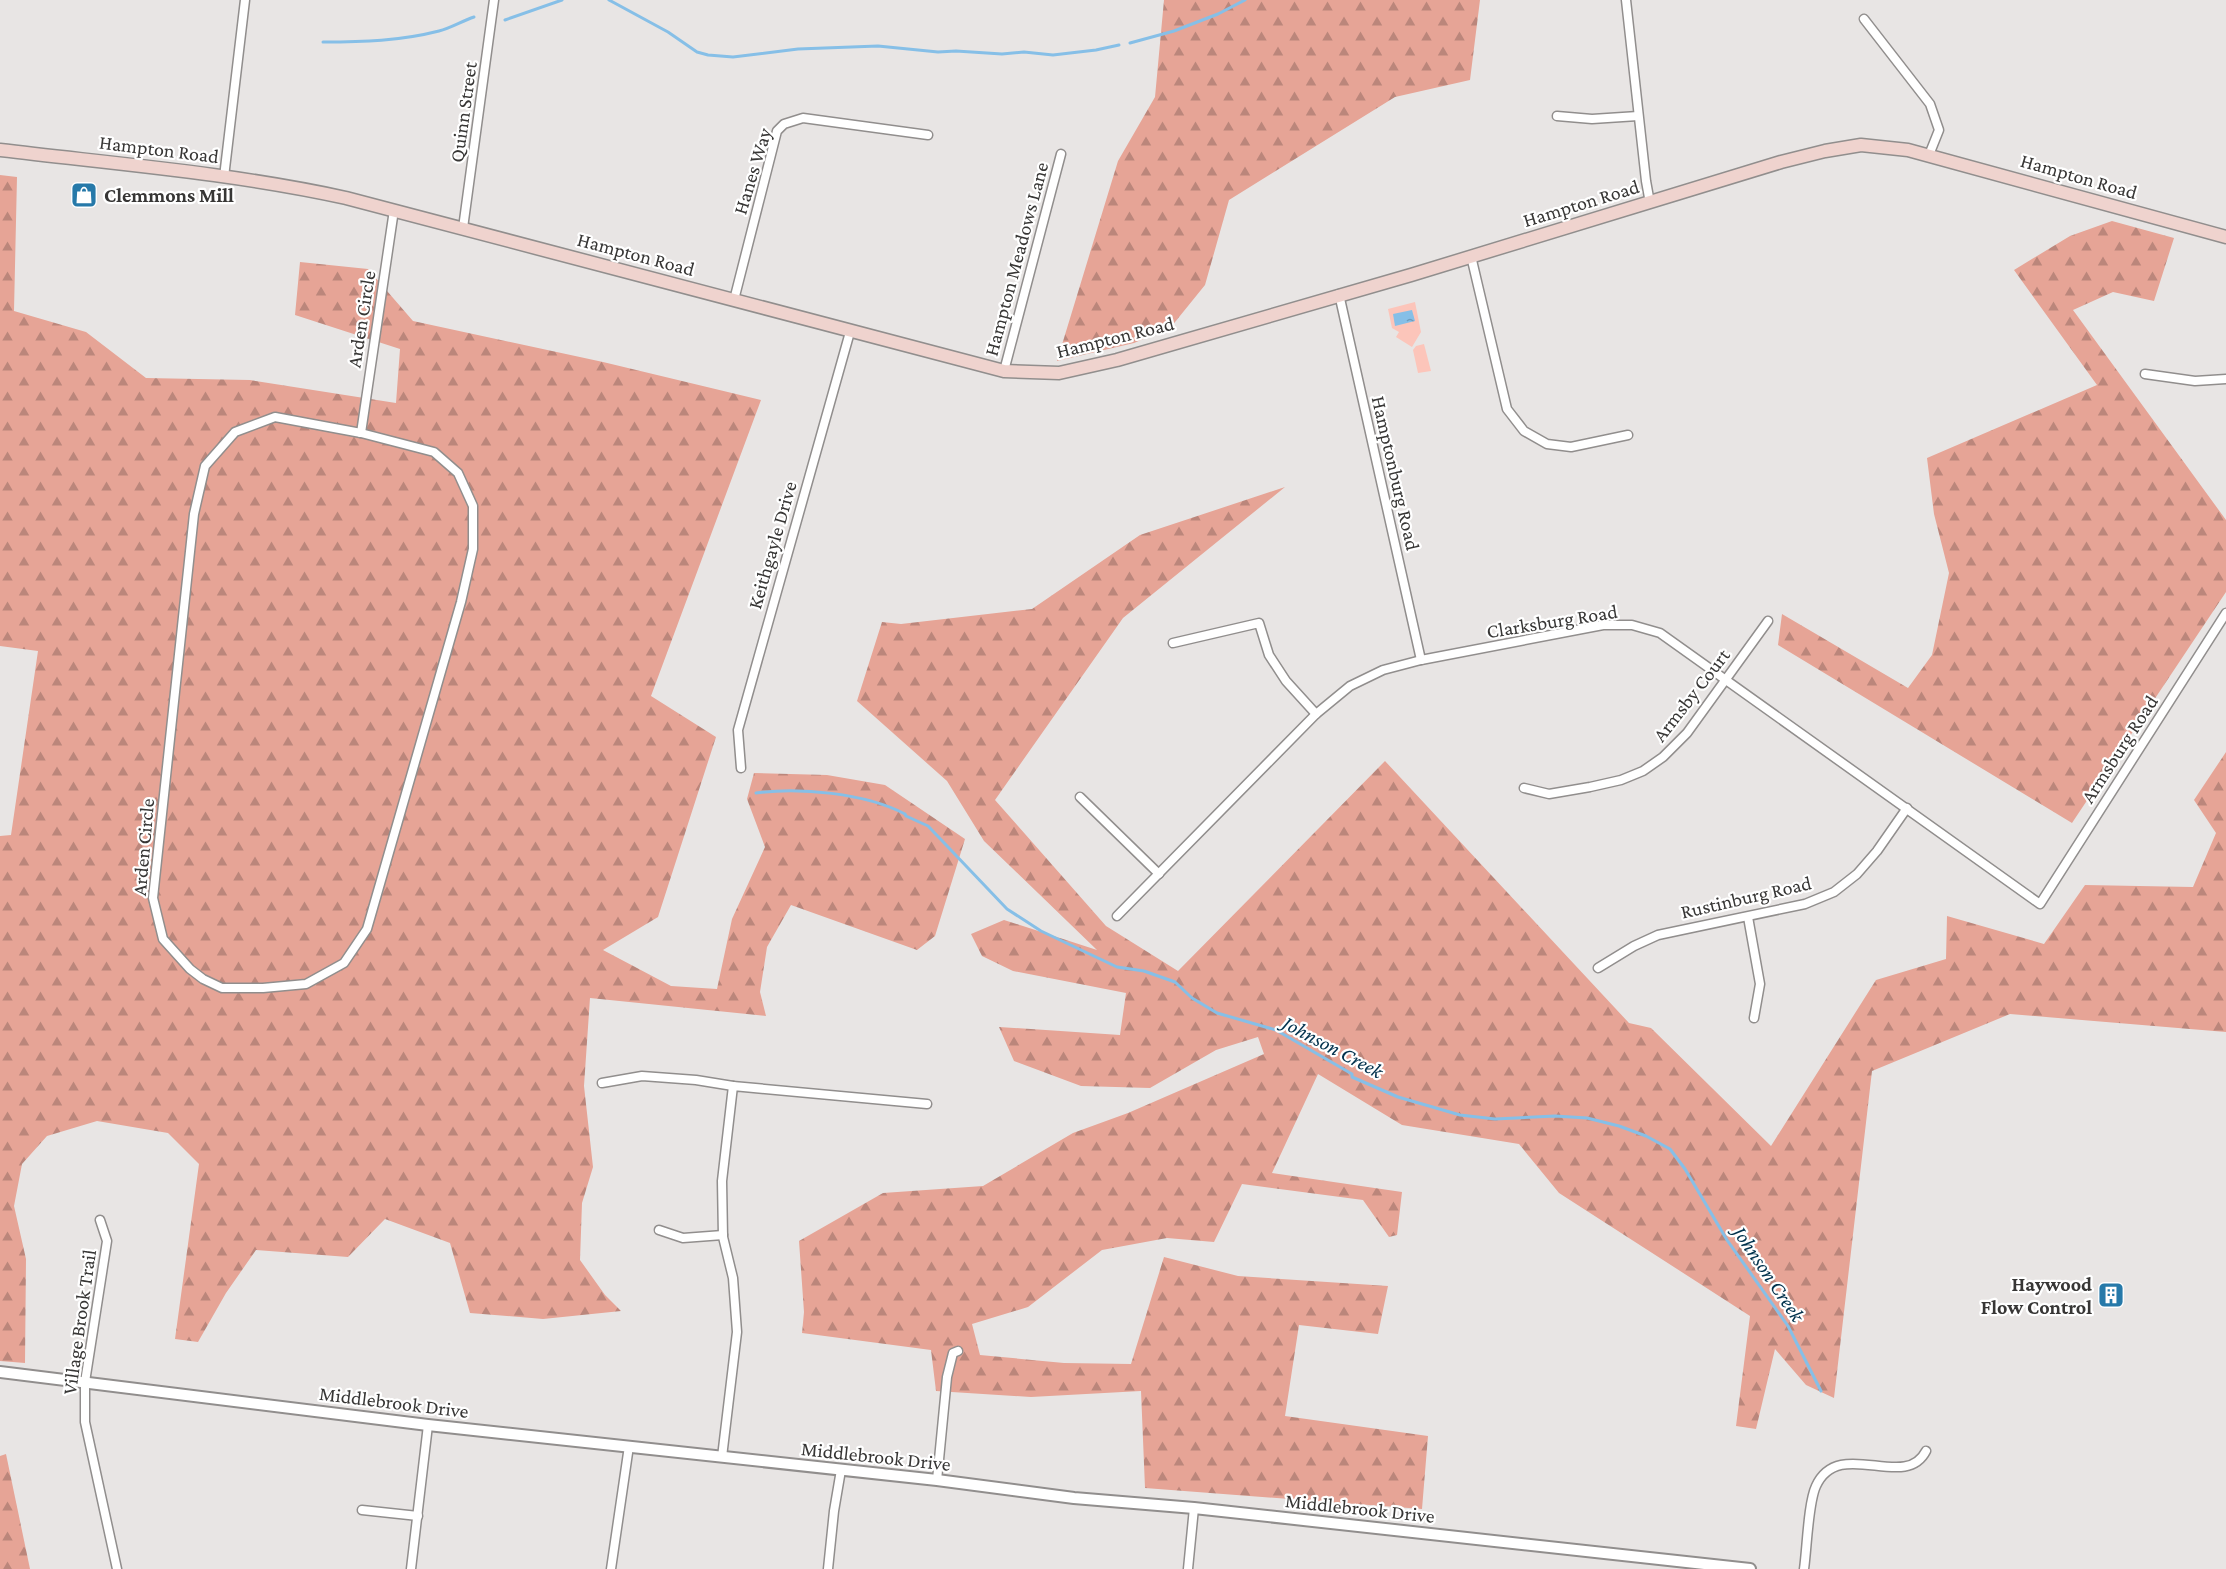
<svg xmlns="http://www.w3.org/2000/svg" width="2226" height="1569" font-family="'Crimson Pro',serif">
<defs>
<pattern id="forest-firs" width="22" height="20" patternUnits="userSpaceOnUse" patternTransform="scale(1.5)"><rect width="22" height="20" fill="#e6a496"/><path d="M5 1l3.5 6h-7zM16 11l3.5 6h-7z" fill="#bb867b"/></pattern>
<pattern id="water-ripples" width="26" height="14" patternUnits="userSpaceOnUse" patternTransform="scale(1.5)"><rect width="26" height="14" fill="#86bfe7"/><path d="M2 4q2-2 4 0t4 0M15 11q2-2 4 0t4 0" fill="none" stroke="#6e9cbc"/></pattern>
</defs>
<rect width="100%" height="100%" fill="#e8e5e4"/>
<g fill="url(#forest-firs)">
<path d="M 1164,0 L 1480,0 L 1470,80 L 1395,97 L 1229,200 L 1205,285 L 1171,327 L 1134,343 L 1057,361 L 1118,161 L 1155,97 Z"/>
<path d="M 0,175 L 17,177 L 14,311 L 86,332 L 146,378 L 250,380 L 396,403 L 400,349 L 295,315 L 300,262 L 368,269 L 413,321 L 603,362 L 761,400 L 651,696 L 716,737 L 658,917 L 603,950 L 671,986 L 717,989 L 732,919 L 765,847 L 747,799 L 754,773 L 827,775 L 885,785 L 965,839 L 935,936 L 917,950 L 791,905 L 767,947 L 760,992 L 766,1016 L 590,998 L 584,1086 L 593,1167 L 582,1203 L 580,1260 L 605,1295 L 621,1311 L 543,1319 L 470,1313 L 450,1243 L 385,1219 L 348,1257 L 256,1250 L 226,1293 L 198,1342 L 175,1339 L 199,1164 L 168,1133 L 97,1121 L 47,1136 L 22,1164 L 14,1206 L 26,1259 L 25,1363 L 0,1361 L 0,836 L 11,835 L 38,651 L 0,646 Z"/>
<path d="M 2112,221 L 2174,238 L 2154,301 L 2113,292 L 2073,310 L 2226,520 L 2226,592 L 2072,823 L 1778,645 L 1782,614 L 1908,688 L 1932,655 L 1949,573 L 1934,514 L 1927,458 L 2097,385 L 2014,270 L 2070,236 Z"/>
<path d="M 1285,487 L 1123,618 L 995,800 L 1106,926 L 1178,971 L 1385,761 L 1629,1023 L 1651,1028 L 1771,1146 L 1876,980 L 1946,959 L 1947,916 L 2044,944 L 2085,885 L 2193,887 L 2216,833 L 2194,800 L 2226,752 L 2226,1032 L 2010,1014 L 1872,1071 L 1834,1398 L 1806,1385 L 1775,1349 L 1756,1429 L 1736,1426 L 1750,1316 L 1559,1193 L 1519,1144 L 1402,1125 L 1318,1074 L 1272,1173 L 1402,1192 L 1397,1235 L 1389,1237 L 1363,1200 L 1242,1184 L 1214,1242 L 1167,1238 L 1102,1250 L 1028,1307 L 972,1324 L 980,1355 L 1064,1363 L 1131,1364 L 1164,1257 L 1238,1276 L 1388,1286 L 1378,1334 L 1299,1325 L 1285,1416 L 1428,1436 L 1422,1509 L 1145,1488 L 1141,1391 L 1031,1397 L 936,1391 L 931,1350 L 802,1333 L 804,1312 L 799,1241 L 883,1193 L 983,1186 L 1073,1133 L 1128,1113 L 1264,1054 L 1258,1037 L 1216,1050 L 1150,1088 L 1081,1086 L 1014,1061 L 999,1027 L 1120,1035 L 1126,993 L 1013,971 L 982,956 L 971,934 L 1004,920 L 1097,950 L 984,841 L 947,781 L 857,701 L 882,622 L 901,624 L 1032,609 L 1140,535 Z"/>
<path d="M 6,1454 L 30,1569 L 0,1569 L 0,1456 Z"/>
</g>
<g fill="#fcc5ba">
<path d="M 1415,302 L 1421,332 L 1412,347 L 1396,337 L 1399,332 L 1392,328 L 1388,309 Z"/>
<path d="M 1424,344 L 1431,371 L 1418,373 L 1413,350 L 1416,346 Z"/>
</g>
<path fill="url(#water-ripples)" d="M 1412,310 L 1415,321 L 1395,326 L 1393,314 Z"/>
<g fill="none" stroke-linecap="round" stroke-linejoin="round">
<g stroke="#86bfe7" stroke-width="3">
<path d="M 609,0 L 668,32 L 697,52 L 708,55 L 733,57 L 798,49 L 878,46 L 938,52 L 956,51 L 1002,54 L 1024,52 L 1053,55 L 1096,50 L 1119,45"/>
<path d="M 505,20 L 562,0"/>
<path d="M 323,42 C 363,42 400,41 439,31 C 451,28 462,21 474,17"/>
<path d="M 1130,43 L 1174,31 L 1218,14 L 1245,0"/>
<path d="M 756,793 C 799,787 865,793 905,814 L 906,816 L 928,826 L 1007,909 L 1041,931 L 1117,967 L 1144,971 L 1175,982 L 1192,998 L 1217,1013 L 1276,1030 L 1352,1074 L 1352,1077 L 1398,1097 L 1460,1115 L 1495,1119 L 1555,1116 L 1587,1118 L 1619,1126 L 1646,1136 L 1670,1149 L 1685,1169 L 1727,1240 L 1788,1326 L 1821,1391"/>
</g>
<defs>
<g id="minor">
<path d="M 1626,0 L 1646,181 L 1650,203"/>
<path d="M 1864,19 L 1930,104 L 1939,130 L 1929,155"/>
<path d="M 1557,116 L 1592,119 L 1638,116"/>
<path d="M 224,177 L 245,0"/>
<path d="M 463,228 L 494,0"/>
<path d="M 1471,256 L 1507,409 L 1524,431 L 1547,444 L 1571,447 L 1628,435"/>
<path d="M 1339,294 L 1421,660"/>
<path d="M 734,300 L 777,131 L 784,124 L 803,118 L 928,135"/>
<path d="M 1004,371 L 1061,154"/>
<path d="M 2145,374 L 2195,381 L 2226,379"/>
<path d="M 275,417 L 361,433 L 434,452 L 458,473 L 473,506 L 473,549 L 461,602 L 367,929 L 344,963 L 306,984 L 263,988 L 222,988 L 203,979 L 190,969 L 163,939 L 153,898 L 194,514 L 205,466 L 235,432 Z"/>
<path d="M 361,433 L 394,210"/>
<path d="M 1173,643 L 1259,623 L 1269,655 L 1286,681 L 1316,714"/>
<path d="M 741,768 L 738,730 L 850,332"/>
<path d="M 1524,788 L 1549,794 L 1590,787 L 1621,780 L 1643,771 L 1663,757 L 1687,733 L 1768,621"/>
<path d="M 1080,797 L 1159,874"/>
<path d="M 1117,916 L 1316,714 L 1350,686 L 1383,670 L 1421,660 L 1603,625 L 1632,625 L 1660,633 L 2040,904 L 2226,613"/>
<path d="M 1748,917 L 1760,984 L 1754,1018"/>
<path d="M 1598,968 L 1634,946 L 1658,935 L 1805,904 L 1834,892 L 1857,874 L 1877,851 L 1907,808"/>
<path d="M 602,1083 L 642,1076 L 696,1080 L 733,1086"/>
<path d="M 100,1220 L 107,1241 L 85,1382 L 85,1422 L 117,1569"/>
<path d="M 659,1230 L 683,1238 L 723,1235"/>
<path d="M 722,1457 L 737,1332 L 733,1278 L 723,1237 L 722,1181 L 733,1086 L 927,1104"/>
<path d="M 937,1480 L 947,1377 L 953,1353 L 958,1351"/>
<path d="M 362,1510 L 418,1516"/>
<path d="M 411,1569 L 428,1425"/>
<path d="M 611,1569 L 629,1446"/>
<path d="M 828,1569 L 834,1511 L 841,1470"/>
<path d="M 1188,1569 L 1194,1508"/>
<path d="M 1804,1569 C 1807,1549 1808,1503 1816,1486 C 1839,1436 1905,1492 1926,1451"/>
</g>
<path id="tertiary" d="M 0,1372 L 428,1425 L 937,1480 L 1074,1498 L 1194,1508 L 1750,1569"/>
<path id="secondary" d="M 0,150 C 116,164 232,173 346,198 L 1004,371 L 1059,373 L 1117,360 L 1411,275 L 1781,162 L 1825,151 L 1861,145 L 1908,150 L 2226,237"/>
</defs>
<use href="#minor" stroke="#918e8d" stroke-width="11"/>
<use href="#tertiary" stroke="#918e8d" stroke-width="14"/>
<use href="#secondary" stroke="#918e8d" stroke-width="15"/>
<use href="#minor" stroke="#fff" stroke-width="8"/>
<use href="#tertiary" stroke="#fff" stroke-width="10"/>
<use href="#secondary" stroke="#efd3ce" stroke-width="12"/>
</g>
<defs>
<symbol id="shop-square" viewBox="-11 -11 22 22"><rect x="-9" y="-9" width="18" height="18" rx="4" fill="#2679a9" stroke="#fff"/><path d="M-5-2.5h2.3a2.7 3.5 0 0 1 5.4 0H5L5.5 6h-11ZM-1.5-2.5h3a1.5 2.3 0 0 0-3 0Z" fill="#fff"/></symbol>
<symbol id="building-square" viewBox="-11 -11 22 22"><rect x="-9" y="-9" width="18" height="18" rx="4" fill="#2679a9" stroke="#fff"/><path d="M-4-6H4V6H1V3H-1V6H-4ZM-2.5-4.3h1.7v1.8h-1.7ZM.8-4.3h1.7v1.8H.8ZM-2.5-1h1.7V.8h-1.7ZM.8-1h1.7V.8H.8Z" fill="#fff"/></symbol>
</defs>
<g fill-rule="evenodd">
<use href="#shop-square" x="69" y="180" width="30" height="30"/>
<use href="#building-square" x="2096" y="1280" width="30" height="30"/>
</g>
<g text-anchor="middle" dominant-baseline="central" stroke-width="4.5" stroke-linejoin="round" paint-order="stroke">
<g font-size="20" fill="#373635" stroke="#fff">
<text transform="translate(463 112) rotate(-82)">Quinn Street</text>
<text transform="translate(159 149) rotate(7)">Hampton Road</text>
<text transform="translate(752 171) rotate(-73)">Hanes Way</text>
<text transform="translate(2079 176) rotate(16)">Hampton Road</text>
<text transform="translate(1581 203) rotate(-17)">Hampton Road</text>
<text transform="translate(636 254) rotate(15)">Hampton Road</text>
<text transform="translate(1016 259) rotate(-75)">Hampton Meadows Lane</text>
<text transform="translate(361 319) rotate(-81)">Arden Circle</text>
<text transform="translate(1115 337) rotate(-14)">Hampton Road</text>
<text transform="translate(1396 473) rotate(77)">Hamptonburg Road</text>
<text transform="translate(772 545) rotate(-74)">Keithgayle Drive</text>
<text transform="translate(1552 621) rotate(-9)">Clarksburg Road</text>
<text transform="translate(1691 695) rotate(-52)">Armsby Court</text>
<text transform="translate(2119 749) rotate(-57)">Armsburg Road</text>
<text transform="translate(143 847) rotate(-85)">Arden Circle</text>
<text transform="translate(1746 897) rotate(-13)">Rustinburg Road</text>
<text transform="translate(79 1322) rotate(-82)">Village Brook Trail</text>
<text transform="translate(394 1402) rotate(7)">Middlebrook Drive</text>
<text transform="translate(876 1456) rotate(6)">Middlebrook Drive</text>
<text transform="translate(1360 1508) rotate(6)">Middlebrook Drive</text>
</g>
<g font-size="20" font-weight="bold" fill="#373635" stroke="#fff" text-anchor="start">
<text x="104" y="195">Clemmons Mill</text>
<text x="2092" y="1284" text-anchor="end">Haywood<tspan x="2092" dy="23">Flow Control</tspan></text>
</g>
<g font-size="21" font-style="italic" fill="#02324d" stroke="#fff">
<text transform="translate(1333 1047) rotate(28)">Johnson Creek</text>
<text transform="translate(1769 1274) rotate(56)">Johnson Creek</text>
</g>
</g>
</svg>
